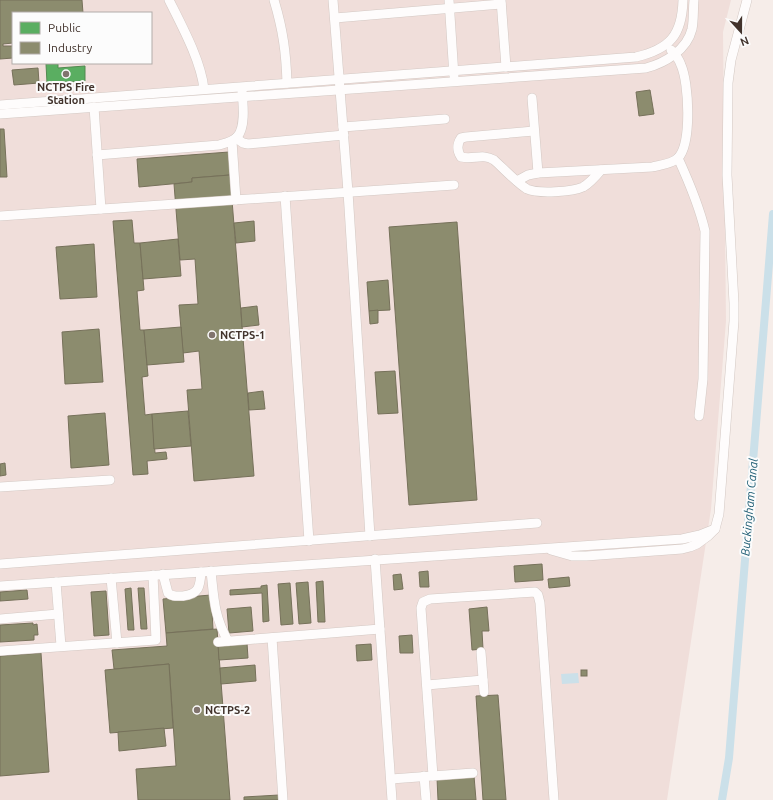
<svg xmlns="http://www.w3.org/2000/svg" width="773" height="800" font-family="Ubuntu,sans-serif">
<rect width="100%" height="100%" fill="#f6ede9"/>
<path fill="#f0deda" fill-rule="evenodd" d="M 0,0 L 731,0 L 723,32 L 726,321 L 711,509 L 667,800 L 0,800 ZM 13,13 L 151,13 L 151,63 L 13,63 Z"/>
<path fill="#cbe0e9" d="M 578,673 L 579,683 L 562,684 L 561,674 Z"/>
<path fill="#5aae61" stroke="#538951" d="M 46,64 L 58,64 L 58,68 L 85,66 L 85,81 L 47,83 Z"/>
<g fill="#8c8c6e" stroke="#76715a">
<path d="M 0,0 L 82,0 L 83,13 L 13,13 L 13,43 L 3,44 L 3,46 L 13,46 L 13,58 L 0,59 Z"/>
<path d="M 38,68 L 39,83 L 14,85 L 12,70 Z"/>
<path d="M 650,90 L 654,114 L 639,116 L 636,92 Z"/>
<path d="M 0,129 L 4,129 L 7,177 L 0,177 Z"/>
<path d="M 229,152 L 230,175 L 192,178 L 192,182 L 139,187 L 137,159 Z"/>
<path d="M 230,175 L 254,476 L 194,481 L 187,390 L 202,389 L 199,351 L 183,353 L 179,305 L 198,304 L 195,259 L 180,260 L 174,184 L 192,182 L 192,178 Z"/>
<path d="M 132,220 L 134,243 L 140,243 L 144,290 L 137,291 L 140,330 L 144,330 L 148,376 L 142,377 L 145,415 L 152,414 L 155,453 L 166,452 L 167,459 L 147,461 L 148,474 L 133,475 L 113,221 Z"/>
<path d="M 254,221 L 255,241 L 236,243 L 234,223 Z"/>
<path d="M 457,222 L 477,500 L 409,505 L 389,227 Z"/>
<path d="M 178,239 L 181,276 L 143,279 L 140,243 Z"/>
<path d="M 94,244 L 97,297 L 60,299 L 56,247 Z"/>
<path d="M 388,280 L 390,310 L 369,311 L 367,282 Z"/>
<path d="M 257,306 L 259,325 L 242,327 L 241,308 Z"/>
<path d="M 378,310 L 378,323 L 370,324 L 369,311 Z"/>
<path d="M 181,327 L 184,362 L 147,365 L 144,330 Z"/>
<path d="M 99,329 L 103,382 L 65,384 L 62,332 Z"/>
<path d="M 395,371 L 398,413 L 378,414 L 375,372 Z"/>
<path d="M 263,391 L 265,409 L 249,410 L 248,393 Z"/>
<path d="M 188,411 L 191,446 L 154,449 L 152,414 Z"/>
<path d="M 105,413 L 109,465 L 71,468 L 68,416 Z"/>
<path d="M 5,463 L 6,475 L 0,476 L 0,464 Z"/>
<path d="M 542,564 L 543,580 L 515,582 L 514,566 Z"/>
<path d="M 428,571 L 429,587 L 420,587 L 419,572 Z"/>
<path d="M 401,574 L 403,589 L 394,590 L 393,575 Z"/>
<path d="M 569,577 L 570,586 L 549,588 L 548,579 Z"/>
<path d="M 323,581 L 325,622 L 318,622 L 316,582 Z"/>
<path d="M 308,582 L 311,623 L 299,624 L 296,583 Z"/>
<path d="M 290,583 L 293,624 L 281,625 L 278,584 Z"/>
<path d="M 267,585 L 269,621 L 263,622 L 262,593 L 230,595 L 230,590 L 261,588 L 261,586 Z"/>
<path d="M 131,588 L 134,630 L 128,630 L 125,589 Z"/>
<path d="M 138,588 L 144,588 L 147,629 L 141,629 Z"/>
<path d="M 27,590 L 28,599 L 0,601 L 0,592 Z"/>
<path d="M 106,591 L 109,635 L 94,636 L 91,592 Z"/>
<path d="M 211,595 L 213,629 L 166,633 L 163,599 Z"/>
<path d="M 251,607 L 253,631 L 229,633 L 227,609 Z"/>
<path d="M 487,607 L 489,631 L 482,631 L 483,649 L 472,650 L 469,609 Z"/>
<path d="M 33,623 L 33,625 L 37,624 L 38,635 L 34,635 L 34,640 L 0,642 L 0,625 Z"/>
<path d="M 217,629 L 230,800 L 138,800 L 136,769 L 176,766 L 169,664 L 114,669 L 112,650 L 167,646 L 166,633 Z"/>
<path d="M 412,635 L 413,653 L 400,653 L 399,636 Z"/>
<path d="M 247,643 L 248,658 L 219,660 L 218,645 Z"/>
<path d="M 371,644 L 372,660 L 357,661 L 356,645 Z"/>
<path d="M 41,653 L 49,772 L 0,776 L 0,656 Z"/>
<path d="M 169,664 L 173,728 L 110,733 L 105,670 Z"/>
<path d="M 255,665 L 256,681 L 221,684 L 220,668 Z"/>
<rect x="581" y="670" width="6" height="6"/>
<path d="M 498,695 L 506,800 L 483,800 L 476,696 Z"/>
<path d="M 164,728 L 166,746 L 119,751 L 118,732 Z"/>
<path d="M 474,776 L 476,800 L 438,800 L 437,778 Z"/>
<path d="M 279,795 L 279,800 L 244,800 L 244,797 Z"/>
</g>
<g fill="none" stroke-linecap="round" stroke-linejoin="round">
<path stroke="#cbe0e9" stroke-width="8" d="M 722,800 L 729,758 L 773,214"/>
<defs>
<g id="minor">
<path d="M 169,0 C 182,26 201,61 204,89"/>
<path d="M 274,0 C 283,30 286,52 287,83"/>
<path d="M 333,0 L 348,192 L 370,536"/>
<path d="M 449,0 L 454,76"/>
<path d="M 501,0 L 506,67"/>
<path d="M 335,18 L 501,4"/>
<path d="M 532,98 L 538,173"/>
<path d="M 0,105 L 636,57 C 670,49 682,35 683,0"/>
<path d="M 94,107 L 101,209"/>
<path d="M 0,114 L 646,68 C 665,63 687,50 692,29 C 694,19 693,9 694,0"/>
<path d="M 343,127 L 445,119"/>
<path d="M 534,131 L 466,137 L 461,138 C 457,144 457,151 461,157 C 474,160 482,153 494,160 C 503,168 518,184 527,189 C 538,194 572,192 583,187 C 590,183 596,176 601,170"/>
<path d="M 236,138 L 243,143 L 248,144 L 344,135"/>
<path d="M 232,141 L 236,200"/>
<path d="M 97,155 L 219,145 C 226,143 232,142 237,137 C 246,128 243,103 242,90"/>
<path d="M 678,158 C 689,182 699,205 705,231 L 703,379 L 699,416"/>
<path d="M 517,181 L 528,175 L 538,173 L 652,167 C 660,165 672,164 678,158 C 692,143 689,83 681,65 C 679,59 675,54 671,50"/>
<path d="M 285,196 L 309,541"/>
<path d="M 0,216 L 454,185"/>
<path d="M 0,487 L 110,480"/>
<path d="M 551,550 L 572,556 L 586,556 L 682,549 L 690,547 L 697,544 L 708,536 L 715,529 L 719,514 L 734,321 L 734,303 L 727,175 L 728,83 L 731,60 L 747,0"/>
<path d="M 375,559 L 392,800"/>
<path d="M 0,564 L 537,523"/>
<path d="M 211,571 C 214,599 214,616 228,641"/>
<path d="M 163,574 L 168,593 C 172,597 177,596 183,596 C 199,594 200,587 201,572"/>
<path d="M 111,578 L 117,643"/>
<path d="M 56,582 L 61,646"/>
<path d="M 0,586 L 682,539 L 700,535 L 715,529"/>
<path d="M 0,619 L 58,614"/>
<path d="M 272,638 L 283,800"/>
<path d="M 218,642 L 380,629"/>
<path d="M 0,651 L 156,640 L 153,575"/>
<path d="M 481,652 L 484,692"/>
<path d="M 427,685 L 483,680"/>
<path d="M 424,776 L 426,800"/>
<path d="M 433,776 L 421,608 L 423,602 L 430,599 L 535,592 L 538,595 L 540,603 L 554,800"/>
<path d="M 391,779 L 473,773"/>
</g>
</defs>
<use href="#minor" stroke="#d3c8c3" stroke-width="10"/>
<use href="#minor" stroke="#fefcfc" stroke-width="9"/>
</g>
<g fill="#81746e" stroke="#fcfcfc" stroke-width="1.5">
<circle cx="66" cy="74" r="4"/>
<circle cx="212" cy="335" r="4"/>
<circle cx="197" cy="710" r="4"/>
</g>
<g text-anchor="middle" dominant-baseline="central" stroke-width="4" stroke-linejoin="round" paint-order="stroke">
<g font-size="11" font-weight="bold" fill="#42332c" stroke="#fcfcfc" text-anchor="start">
<text x="66" y="87" text-anchor="middle">NCTPS Fire<tspan x="66" dy="13">Station</tspan></text>
<text x="220" y="335">NCTPS-1</text>
<text x="205" y="710">NCTPS-2</text>
</g>
<g font-size="12" font-style="italic" fill="#215f75" stroke="#fcfcfc">
<text transform="translate(749 507) rotate(-85)">Buckingham Canal</text>
</g>
</g>
<rect x="12" y="12" width="140" height="52" fill="#fcfcfc" stroke="#b2aca9"/>
<rect x="20" y="22" width="20" height="12" fill="#5aae61" stroke="#b2aca9"/>
<text x="48" y="32" font-size="12" fill="#42332c">Public</text>
<rect x="20" y="42" width="20" height="12" fill="#8c8c6e" stroke="#b2aca9"/>
<text x="48" y="52" font-size="12" fill="#42332c">Industry</text>
<g transform="translate(741 32) rotate(159)" stroke="#fcfcfc" stroke-width="3" paint-order="stroke">
<path d="M0-3L7 15L0 10L-7 15Z" fill="#42332c"/>
<text y="-6" font-size="11" font-weight="bold" text-anchor="middle" fill="#42332c">N</text>
</g>
</svg>
